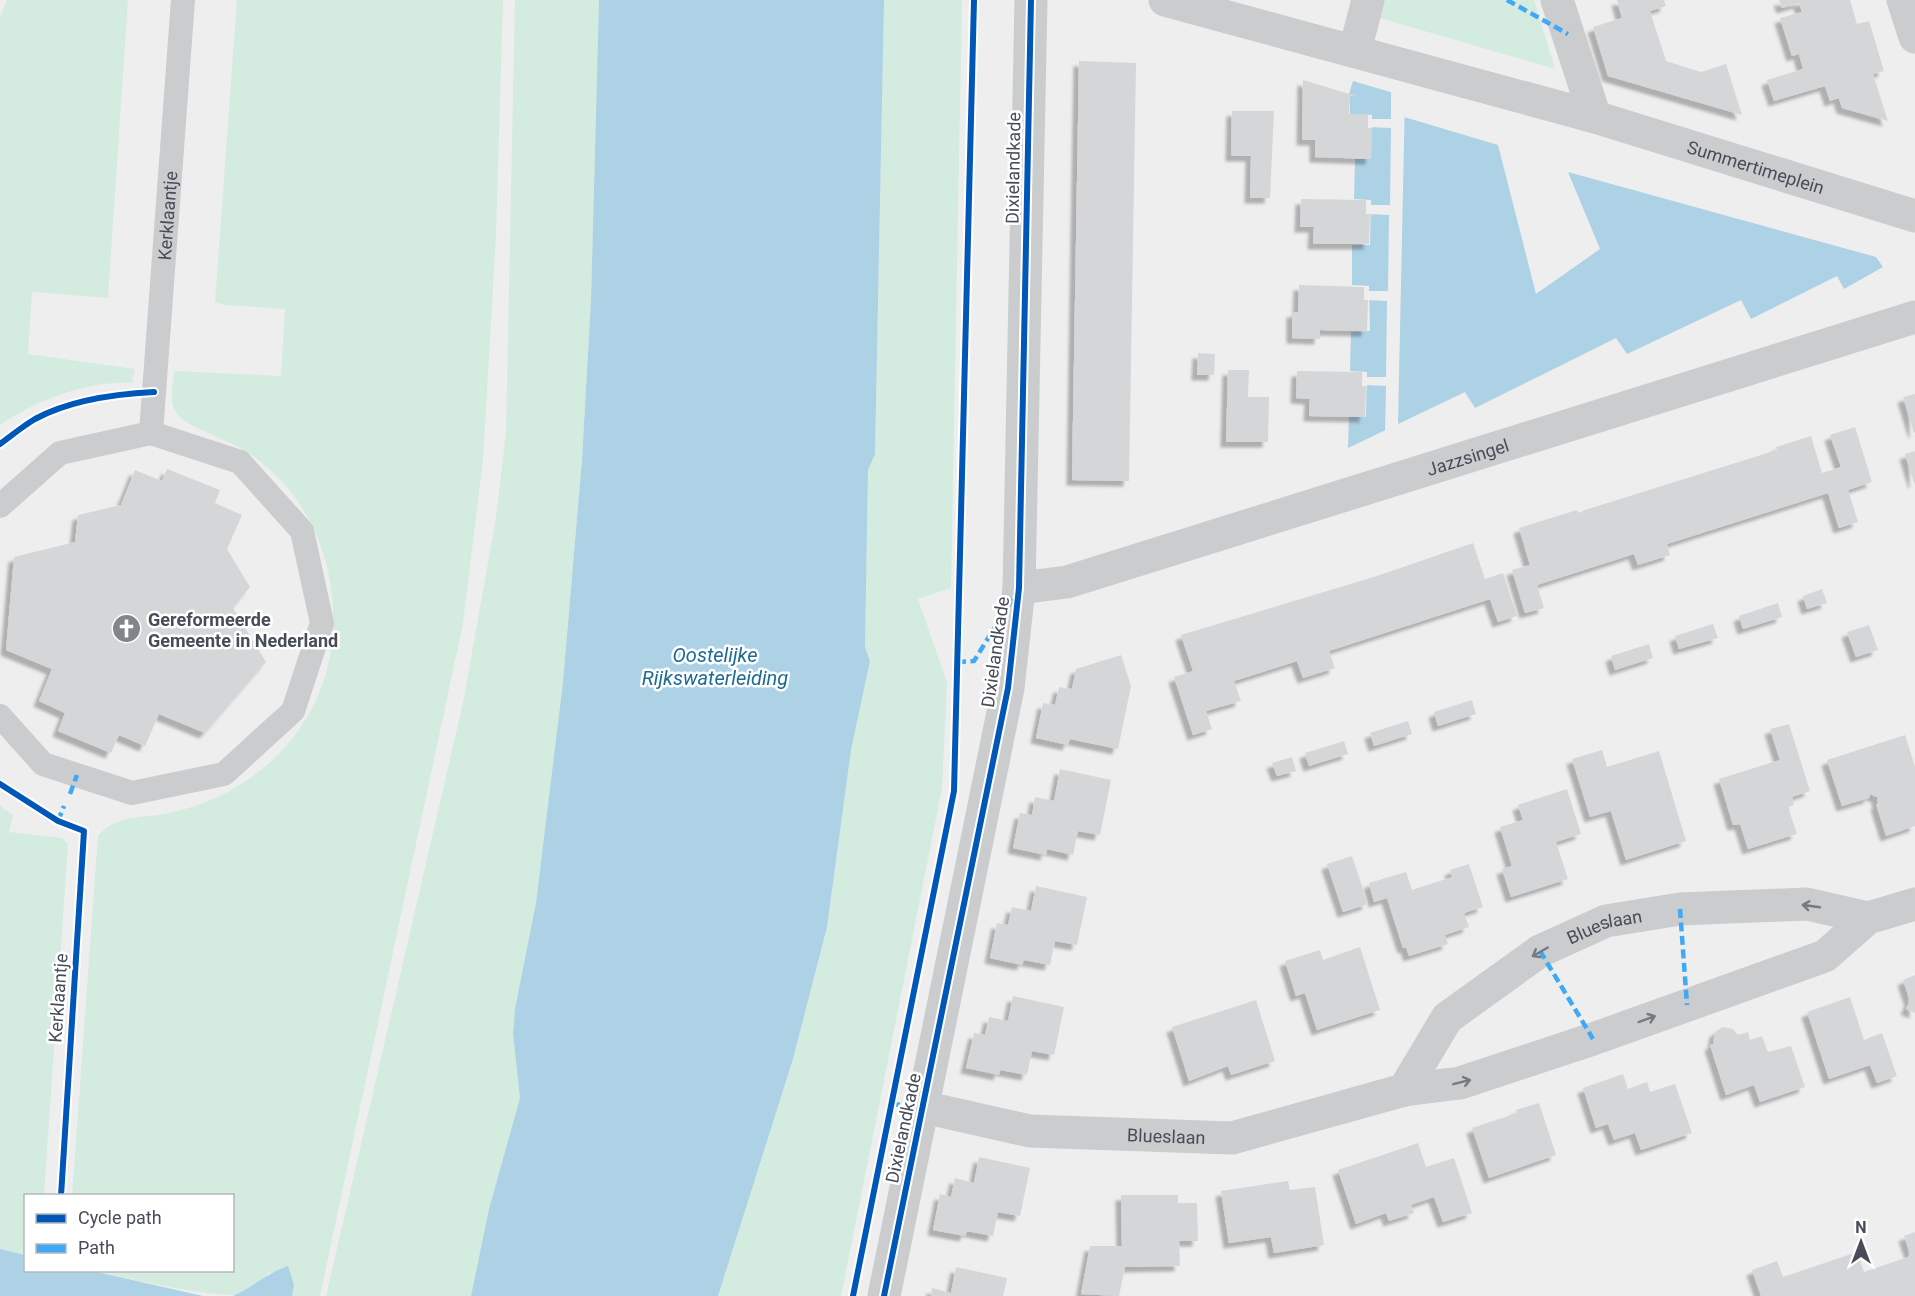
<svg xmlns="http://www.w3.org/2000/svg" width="1915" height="1296" font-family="Roboto,sans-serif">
<defs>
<filter id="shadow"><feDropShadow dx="-5.5" dy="5.5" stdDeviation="1.5" flood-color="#0004"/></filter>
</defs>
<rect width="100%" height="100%" fill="#eee"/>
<g fill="#d4ebe0">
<path d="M 7,0 L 128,0 L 108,298 L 32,292 L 28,354 L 135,369 L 132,383 C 86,381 37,400 0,425 L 0,16 Z"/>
<path d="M 237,0 L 503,0 L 496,236 L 483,460 L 463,623 L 320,1296 L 292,1296 L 294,1285 L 270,1272 C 259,1282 249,1291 235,1295 C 205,1296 124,1278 92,1271 L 232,1270 L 232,1196 L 72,1196 L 98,836 C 118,813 142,819 169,813 C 243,798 308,744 327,669 C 347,588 318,496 245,451 C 229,440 187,427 178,415 C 168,403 173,385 174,371 L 281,376 L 285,309 L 225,305 L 215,302 Z"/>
<path d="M 515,0 L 599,0 L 591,300 L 582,460 L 563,682 L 536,903 L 515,1009 L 513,1034 L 520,1098 L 489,1209 L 471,1296 L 326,1296 L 463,703 L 496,518 L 506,432 Z"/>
<path d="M 884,0 L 962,0 L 951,588 L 918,599 L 947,682 L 942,789 L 841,1296 L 718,1296 L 793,1059 L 827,927 L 851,750 L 870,661 L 865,647 L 868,470 L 875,454 Z"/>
<path d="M 1380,0 L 1534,0 L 1555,69 L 1380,18 Z"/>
<path d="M 0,806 L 13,815 L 9,832 L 62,838 L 68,844 L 44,1195 L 26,1196 L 25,1255 L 0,1249 Z"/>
</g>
<g fill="#add1e5">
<path d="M 599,0 L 884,0 L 875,454 L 868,470 L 865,647 L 870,661 L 851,750 L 827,927 L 793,1059 L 718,1296 L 471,1296 L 489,1209 L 520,1098 L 513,1034 L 515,1009 L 536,903 L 563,682 L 582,460 L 591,300 Z"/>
<path d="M 1353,81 L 1404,96 L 1404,117 L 1498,145 L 1536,294 L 1600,249 L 1568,172 L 1876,257 L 1883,267 L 1844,289 L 1837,276 L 1751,319 L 1741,300 L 1627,354 L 1616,338 L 1475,408 L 1465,392 L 1348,448 L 1349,417 L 1366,417 L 1367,372 L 1350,371 L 1351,332 L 1370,331 L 1369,286 L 1352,285 L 1352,245 L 1370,245 L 1371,200 L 1354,199 L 1355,159 L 1371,159 L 1372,115 L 1350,114 L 1350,96 L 1353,95 L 1349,94 Z"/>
<path d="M 0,1249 L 25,1255 L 26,1270 L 92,1271 L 203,1296 L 0,1296 Z"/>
<path d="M 288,1266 L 294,1285 L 292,1296 L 233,1296 C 253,1287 267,1273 288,1266 Z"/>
</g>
<path fill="#eee" d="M 1391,91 L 1405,96 L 1398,425 L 1385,432 L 1386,386 L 1364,385 L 1364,377 L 1386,377 L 1387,301 L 1366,300 L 1366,291 L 1388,291 L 1389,215 L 1368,214 L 1368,205 L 1390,205 L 1391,128 L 1369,127 L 1369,119 L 1391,119 Z"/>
<g fill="#d5d6d8" filter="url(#shadow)">
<path d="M 1617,0 L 1664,0 L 1666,6 L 1650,11 L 1666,61 L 1701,72 L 1726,64 L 1742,115 L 1608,76 L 1593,27 L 1622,18 Z"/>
<path d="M 1779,0 L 1850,0 L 1857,24 L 1869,21 L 1884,71 L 1873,74 L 1888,121 L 1842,108 L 1839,98 L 1830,101 L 1825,86 L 1774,101 L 1767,80 L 1803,69 L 1799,54 L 1792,56 L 1780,18 L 1802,12 L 1799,3 L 1782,8 Z"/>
<path d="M 1079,61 L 1136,63 L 1129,481 L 1072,480 Z"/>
<path d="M 1303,80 L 1356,96 L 1350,96 L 1349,114 L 1368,114 L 1368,128 L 1372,128 L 1371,159 L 1315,157 L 1315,140 L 1302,140 Z"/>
<path d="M 1232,111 L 1274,111 L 1270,198 L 1250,198 L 1251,156 L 1231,156 Z"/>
<path d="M 1301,199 L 1366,200 L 1366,214 L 1370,214 L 1369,244 L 1313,244 L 1314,227 L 1300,227 Z"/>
<path d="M 1299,285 L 1364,287 L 1364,300 L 1368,300 L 1367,331 L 1320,330 L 1320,339 L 1292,338 L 1292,312 L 1298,312 Z"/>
<path d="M 1198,353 L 1215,354 L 1214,375 L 1197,375 Z"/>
<path d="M 1228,370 L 1249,370 L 1248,397 L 1269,397 L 1268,442 L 1226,442 Z"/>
<path d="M 1297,371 L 1362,372 L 1362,386 L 1366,386 L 1365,417 L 1309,416 L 1310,399 L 1296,398 Z"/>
<path d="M 1915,394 L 1915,432 L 1914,433 L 1903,397 Z"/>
<path d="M 1855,427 L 1872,482 L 1848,490 L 1858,522 L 1839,528 L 1828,493 L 1667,544 L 1670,555 L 1638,565 L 1634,554 L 1537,585 L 1544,608 L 1525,613 L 1512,570 L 1530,565 L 1519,528 L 1577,510 L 1578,513 L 1585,510 L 1777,450 L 1776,447 L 1811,436 L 1822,473 L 1841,467 L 1830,435 Z"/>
<path d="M 1915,451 L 1915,483 L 1914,483 L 1905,454 Z"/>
<path d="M 167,469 L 220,490 L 215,503 L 242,515 L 227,549 L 250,587 L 233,608 L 266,662 L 205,733 L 159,714 L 145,746 L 119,735 L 111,753 L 58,731 L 65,713 L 39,701 L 52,669 L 6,650 L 14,557 L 75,542 L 78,515 L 121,505 L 135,470 L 162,481 Z"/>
<path d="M 1473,543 L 1485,579 L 1503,573 L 1517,616 L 1498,622 L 1490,599 L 1329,651 L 1335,668 L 1303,678 L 1297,661 L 1234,681 L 1241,701 L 1206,711 L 1212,729 L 1193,735 L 1174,677 L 1193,671 L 1181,635 L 1377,576 Z"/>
<path d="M 1822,589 L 1827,603 L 1807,609 L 1803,596 Z"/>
<path d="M 1778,603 L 1782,617 L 1743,629 L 1739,616 Z"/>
<path d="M 1713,624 L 1718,638 L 1679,649 L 1675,636 Z"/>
<path d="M 1869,625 L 1878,650 L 1856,657 L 1847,632 Z"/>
<path d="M 1649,644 L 1653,658 L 1615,670 L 1611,656 Z"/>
<path d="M 1121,655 L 1131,686 L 1118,749 L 1070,739 L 1068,745 L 1036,738 L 1043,703 L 1055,705 L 1059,687 L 1072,689 L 1076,669 Z"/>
<path d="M 1472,700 L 1476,714 L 1438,726 L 1434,712 Z"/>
<path d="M 1408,721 L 1412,734 L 1374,746 L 1370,733 Z"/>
<path d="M 1789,724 L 1810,791 L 1792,797 L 1794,805 L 1788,807 L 1797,834 L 1748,849 L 1740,824 L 1733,825 L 1719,779 L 1780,760 L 1770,729 Z"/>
<path d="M 1905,735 L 1915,767 L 1915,826 L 1886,836 L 1876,804 L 1878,804 L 1877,797 L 1870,794 L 1869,798 L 1842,806 L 1827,760 Z"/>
<path d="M 1344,741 L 1348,754 L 1309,766 L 1305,753 Z"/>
<path d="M 1602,750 L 1607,767 L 1659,751 L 1686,841 L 1626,860 L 1611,811 L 1590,817 L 1572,759 Z"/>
<path d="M 1292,757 L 1296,771 L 1277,776 L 1272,763 Z"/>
<path d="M 1060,769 L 1111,780 L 1100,835 L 1078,831 L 1073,855 L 1047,849 L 1046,855 L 1013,848 L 1020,813 L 1032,815 L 1035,797 L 1054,801 Z"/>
<path d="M 1567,789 L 1581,834 L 1556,842 L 1568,879 L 1511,897 L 1502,869 L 1512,866 L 1500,827 L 1523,820 L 1518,805 Z"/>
<path d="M 1352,856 L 1368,904 L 1343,912 L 1327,864 Z"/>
<path d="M 1469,864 L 1483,907 L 1464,913 L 1469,927 L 1445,935 L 1448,944 L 1409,956 L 1406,947 L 1403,948 L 1387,898 L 1374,902 L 1369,883 L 1406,872 L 1412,890 L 1452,877 L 1450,870 Z"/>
<path d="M 1036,886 L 1087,897 L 1077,945 L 1055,941 L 1050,965 L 1024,960 L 1022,965 L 990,958 L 997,923 L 1008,925 L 1012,907 L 1031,911 Z"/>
<path d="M 1360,947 L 1380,1010 L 1317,1030 L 1305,993 L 1296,996 L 1285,961 L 1320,950 L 1323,960 Z"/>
<path d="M 1915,975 L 1915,1013 L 1906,1009 L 1910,1001 L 1903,980 Z"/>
<path d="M 1013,996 L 1064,1007 L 1054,1055 L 1032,1051 L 1027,1075 L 1000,1070 L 999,1075 L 966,1068 L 974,1033 L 985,1035 L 989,1017 L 1008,1021 Z"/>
<path d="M 1850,997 L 1864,1040 L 1882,1033 L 1897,1076 L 1877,1083 L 1870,1065 L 1829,1079 L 1807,1012 Z"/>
<path d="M 1256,1000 L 1275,1061 L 1231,1075 L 1228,1066 L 1189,1081 L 1172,1027 Z"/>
<path d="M 1723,1027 L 1733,1029 L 1738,1035 L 1748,1032 L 1750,1040 L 1762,1036 L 1768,1052 L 1791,1046 L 1805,1087 L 1760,1102 L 1754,1085 L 1726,1095 L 1710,1045 L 1713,1044 L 1715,1032 Z"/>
<path d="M 1623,1074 L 1628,1089 L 1647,1082 L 1650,1092 L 1675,1084 L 1692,1133 L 1641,1150 L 1635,1133 L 1614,1140 L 1608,1124 L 1596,1128 L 1583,1088 Z"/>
<path d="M 1539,1103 L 1556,1155 L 1489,1178 L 1472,1128 L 1517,1113 L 1516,1110 Z"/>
<path d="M 1418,1143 L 1426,1167 L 1454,1158 L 1472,1213 L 1443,1222 L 1434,1197 L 1411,1205 L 1414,1213 L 1389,1221 L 1386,1213 L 1356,1224 L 1338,1170 Z"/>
<path d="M 979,1157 L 1030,1168 L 1020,1216 L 998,1212 L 993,1236 L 967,1231 L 965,1236 L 933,1230 L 940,1194 L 951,1197 L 955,1178 L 974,1183 Z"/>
<path d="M 1288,1181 L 1290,1190 L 1315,1187 L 1324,1245 L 1274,1253 L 1271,1237 L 1229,1243 L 1221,1191 Z"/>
<path d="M 1121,1195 L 1178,1195 L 1178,1203 L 1197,1203 L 1198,1241 L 1179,1241 L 1180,1266 L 1125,1267 L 1119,1296 L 1081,1294 L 1090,1246 L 1122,1246 Z"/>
<path d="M 1915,1232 L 1915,1296 L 1761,1296 L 1752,1270 L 1777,1261 L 1783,1277 L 1857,1252 L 1864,1272 L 1911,1256 L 1904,1236 Z"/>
<path d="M 956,1267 L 1007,1278 L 1003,1296 L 931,1296 L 932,1288 L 951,1293 Z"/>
</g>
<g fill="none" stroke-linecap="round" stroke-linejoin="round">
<g stroke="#caccce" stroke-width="24">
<path id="s1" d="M 151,433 L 183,0"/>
<path d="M 0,506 L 60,453 L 151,433 L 240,462 L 302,531 L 322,623 L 293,711 L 224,774 L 132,793 L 43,764 L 0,716"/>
</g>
<g stroke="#caccce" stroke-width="33">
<path id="s2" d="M 1165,0 L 1595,117 L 1915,216"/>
<path d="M 1557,0 L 1595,117"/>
<path d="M 1903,0 L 1915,37"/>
<path d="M 1355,50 L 1368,0"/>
<path id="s3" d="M 1019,588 L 1067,582 L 1915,317"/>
<path id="s4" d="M 1404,1090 L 1447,1018 L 1540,951 L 1606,921 L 1680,909 L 1807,904 L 1868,918"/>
<path id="s5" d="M 923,1107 L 1030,1131 L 1232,1138 L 1404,1090 L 1460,1083 L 1593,1039 L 1825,956 L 1868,918 L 1915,904"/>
<path d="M 884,1296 L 1008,688 L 1019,588 L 1031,0"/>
</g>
<g stroke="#3fa9f5" stroke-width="4.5" stroke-dasharray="9 4.5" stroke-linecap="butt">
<path d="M 1507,0 L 1568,34"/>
<path d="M 957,662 L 974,661 L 1016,593"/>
<path d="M 70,794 L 77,775"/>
<path d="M 58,821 L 64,806"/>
<path d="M 1680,909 L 1687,1005"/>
<path d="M 1540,951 L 1593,1039"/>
<path d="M 891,1104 L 923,1107"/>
</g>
<defs>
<g id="cycleway">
<path d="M 0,444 C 11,436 23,426 35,419 C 70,400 114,394 154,392"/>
<path d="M 0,784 L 58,821 L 84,831 L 61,1196"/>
<path d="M 853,1296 L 954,791 L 974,0"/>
<path d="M 884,1296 L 1008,688 L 1019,588 L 1031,0"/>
</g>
</defs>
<use href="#cycleway" stroke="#fff" stroke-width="10"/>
<use href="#cycleway" stroke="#0057b8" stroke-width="6"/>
</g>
<defs><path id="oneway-shaft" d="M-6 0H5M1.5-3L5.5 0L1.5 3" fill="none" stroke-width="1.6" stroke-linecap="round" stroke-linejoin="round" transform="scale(1.5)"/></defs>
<g stroke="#757981">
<use href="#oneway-shaft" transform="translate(1811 906) rotate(-172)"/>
<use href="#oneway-shaft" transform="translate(1540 952) rotate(150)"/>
<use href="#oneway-shaft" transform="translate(1647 1019) rotate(-20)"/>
<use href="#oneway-shaft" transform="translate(1462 1082) rotate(-14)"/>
</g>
<defs>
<symbol id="church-disc" viewBox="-11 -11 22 22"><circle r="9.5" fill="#81858c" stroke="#fff"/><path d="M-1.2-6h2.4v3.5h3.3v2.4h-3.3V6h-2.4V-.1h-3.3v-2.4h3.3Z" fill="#fff"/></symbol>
</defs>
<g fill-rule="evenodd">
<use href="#church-disc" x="110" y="612" width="33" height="33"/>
</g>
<g text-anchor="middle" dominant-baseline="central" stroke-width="5" stroke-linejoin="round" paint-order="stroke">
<g font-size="18" fill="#474d58" stroke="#fff">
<text stroke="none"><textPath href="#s2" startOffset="614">Summertimeplein</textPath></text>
<text transform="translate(1013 168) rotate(-89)">Dixielandkade</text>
<text stroke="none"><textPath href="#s1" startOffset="218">Kerklaantje</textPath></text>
<text stroke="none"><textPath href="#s3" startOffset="468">Jazzsingel</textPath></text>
<text transform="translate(995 652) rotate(-82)">Dixielandkade</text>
<text stroke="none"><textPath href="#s4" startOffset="268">Blueslaan</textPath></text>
<text transform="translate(58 998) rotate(-86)">Kerklaantje</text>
<text transform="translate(903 1128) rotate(-78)">Dixielandkade</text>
<text stroke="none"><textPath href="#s5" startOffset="246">Blueslaan</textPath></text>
</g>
<g font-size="18" font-weight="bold" fill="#474d58" stroke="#fff" text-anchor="start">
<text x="148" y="619">Gereformeerde<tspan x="148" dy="21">Gemeente in Nederland</tspan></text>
</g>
<g font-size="20" font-style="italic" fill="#1c6b96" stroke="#fff">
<text x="715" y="655">Oostelijke<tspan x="715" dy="23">Rijkswaterleiding</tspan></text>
</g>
</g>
<rect x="24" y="1194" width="210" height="78" fill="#ffffff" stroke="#b5b8bc" stroke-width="1.5"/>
<rect x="36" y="1214" width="30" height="9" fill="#0057b8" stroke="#b5b8bc" stroke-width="1.5"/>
<text x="78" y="1224" font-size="18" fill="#474d58">Cycle path</text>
<rect x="36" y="1244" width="30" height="9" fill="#3fa9f5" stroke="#b5b8bc" stroke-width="1.5"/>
<text x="78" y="1254" font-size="18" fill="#474d58">Path</text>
<g transform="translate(1861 1242)" stroke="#ffffff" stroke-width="4.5" paint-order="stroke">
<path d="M0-4.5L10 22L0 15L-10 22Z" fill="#474d58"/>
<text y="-9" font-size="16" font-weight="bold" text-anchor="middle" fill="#474d58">N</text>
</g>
</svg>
